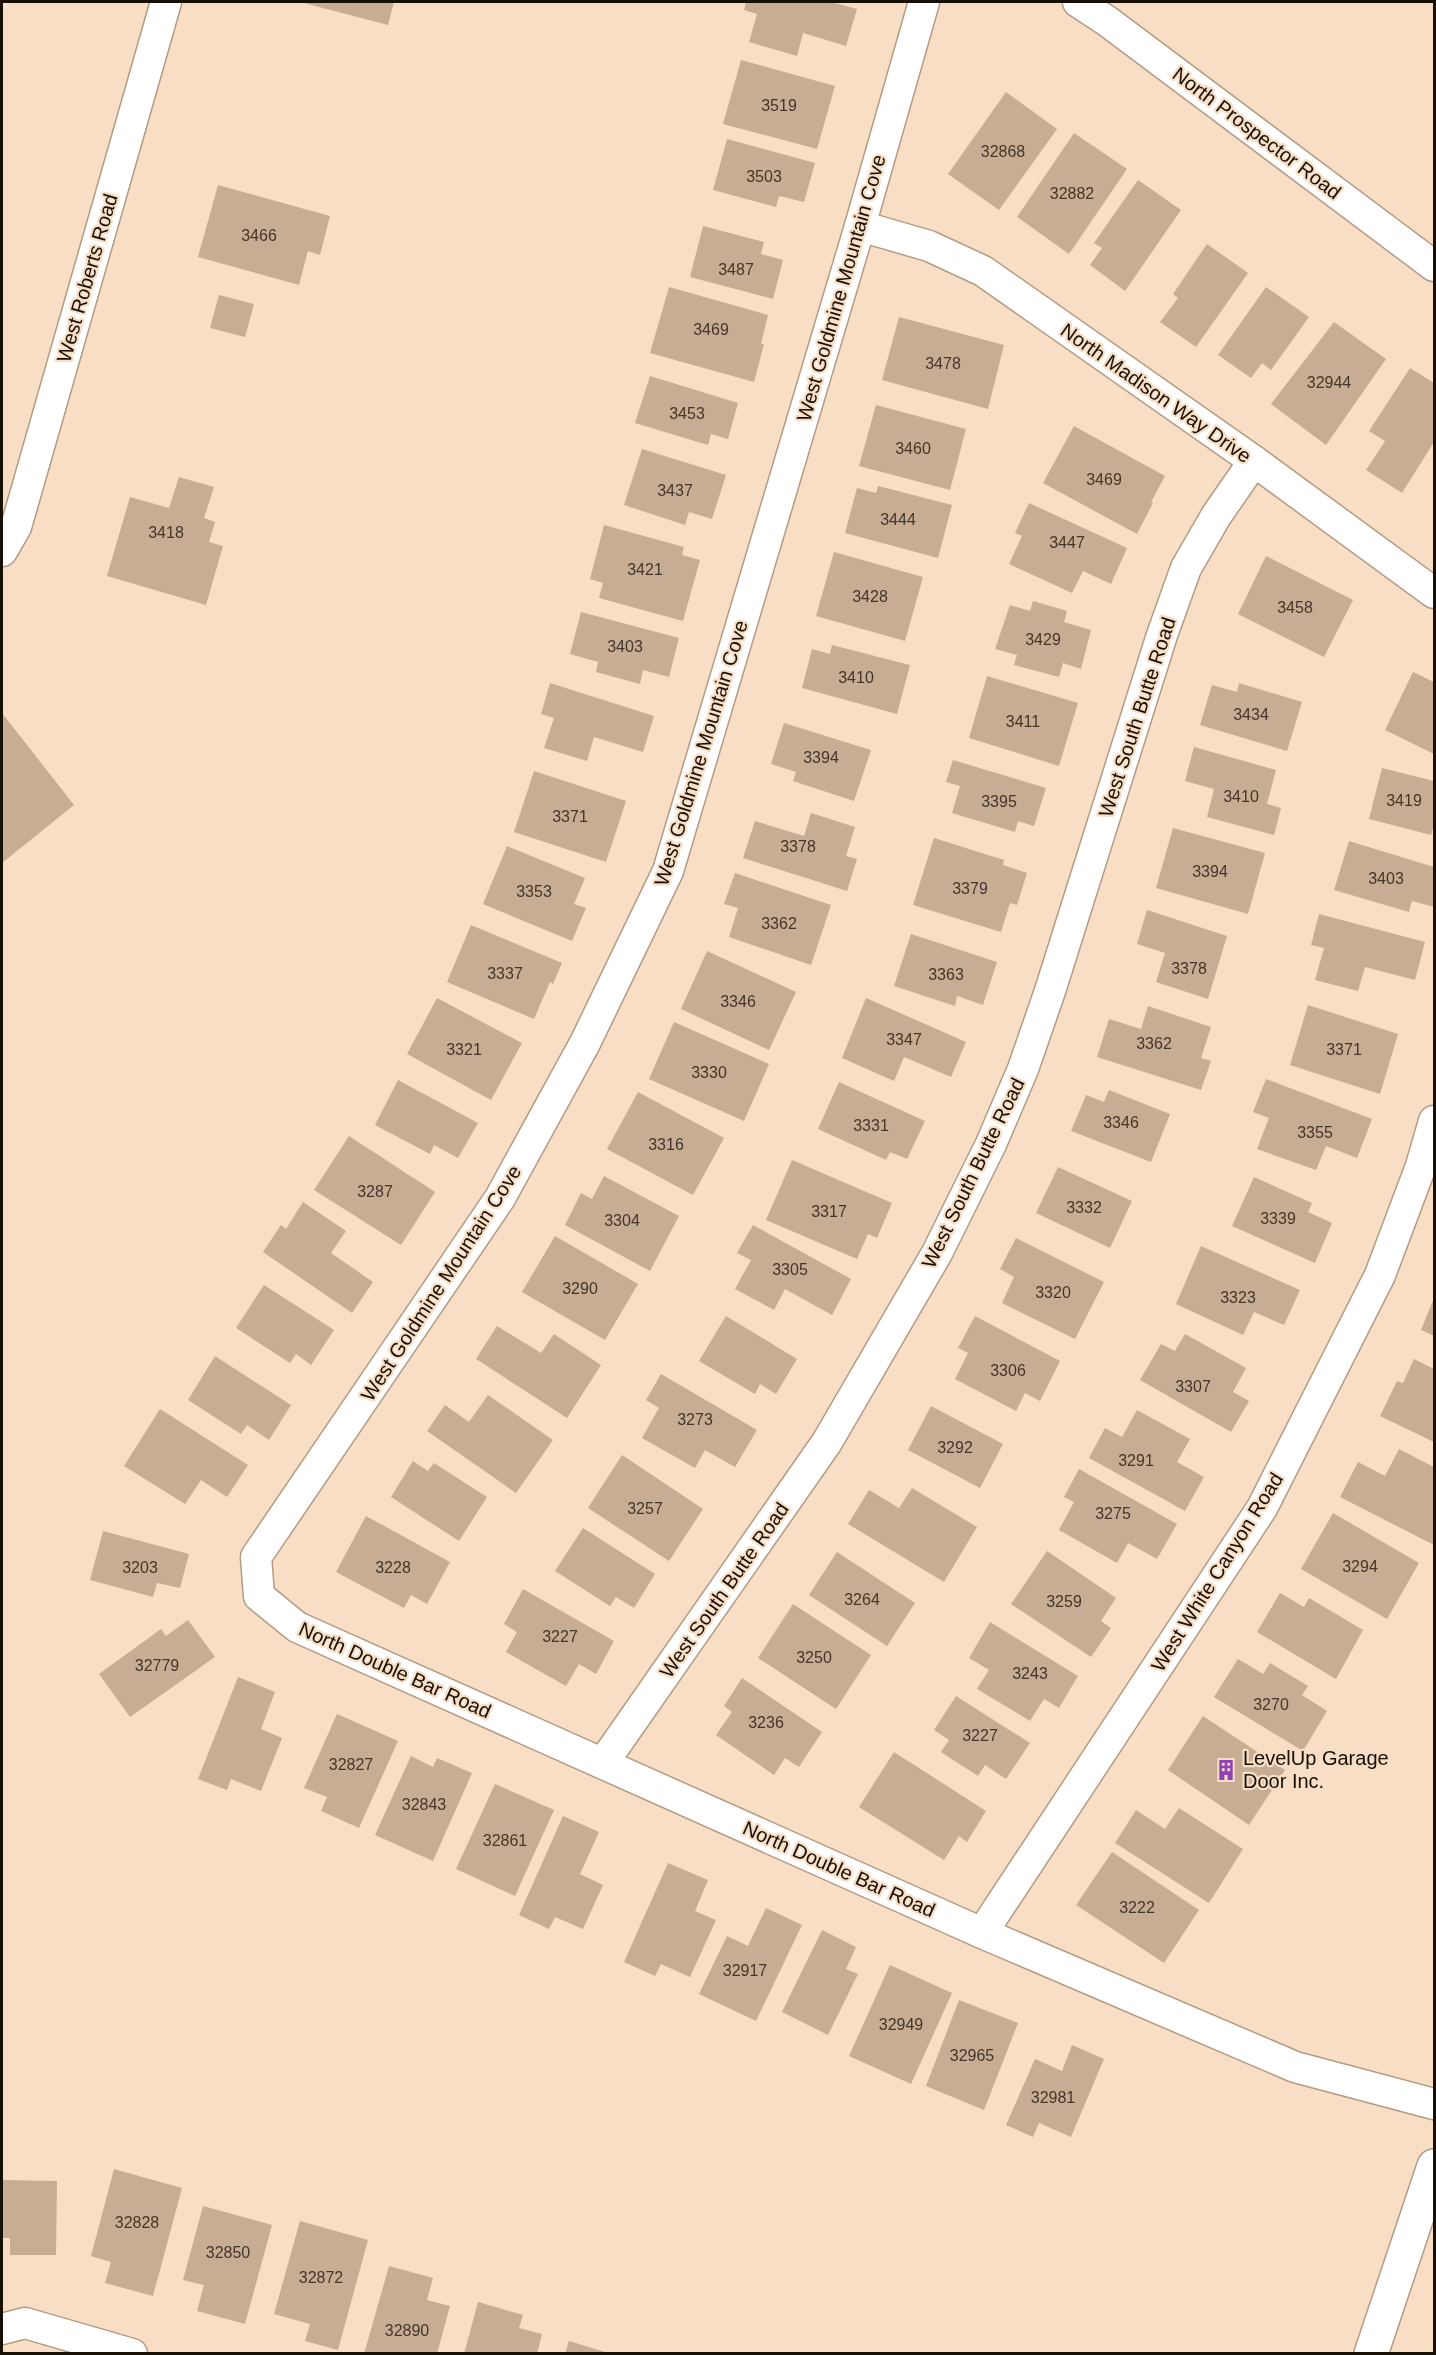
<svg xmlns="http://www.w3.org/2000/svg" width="1436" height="2355" font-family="Arial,sans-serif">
<rect width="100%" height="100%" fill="#f8dec4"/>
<g fill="#c6ad94">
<path d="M 300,2 L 394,2 L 388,25 Z"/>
<path d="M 746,2 L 831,2 L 857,9 L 846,46 L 803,33 L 797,56 L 749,42 L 757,14 L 744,10 Z"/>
<path d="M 741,60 L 835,86 L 817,149 L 723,124 Z"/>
<path d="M 1006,92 L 1057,129 L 999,210 L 948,174 Z"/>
<path d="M 1074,133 L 1127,169 L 1069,254 L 1017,217 Z"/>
<path d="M 727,139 L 815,163 L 804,202 L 779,196 L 776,207 L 713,190 Z"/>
<path d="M 1138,180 L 1181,210 L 1125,291 L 1090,265 L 1102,248 L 1094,243 Z"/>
<path d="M 218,185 L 330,216 L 320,255 L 308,251 L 299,285 L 198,257 Z"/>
<path d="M 703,226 L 764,242 L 761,254 L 783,260 L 773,299 L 690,277 Z"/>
<path d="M 1207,244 L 1248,273 L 1196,347 L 1160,322 L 1178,298 L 1173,294 Z"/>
<path d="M 669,287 L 768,315 L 761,344 L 764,344 L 754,382 L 650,353 Z"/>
<path d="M 1266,287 L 1309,317 L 1271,370 L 1262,363 L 1251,378 L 1218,355 Z"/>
<path d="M 219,295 L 254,304 L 245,337 L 210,328 Z"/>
<path d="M 899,317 L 1004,345 L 988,409 L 882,380 Z"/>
<path d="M 1334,322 L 1386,359 L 1326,445 L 1271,404 Z"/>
<path d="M 1410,368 L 1434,383 L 1434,442 L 1402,493 L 1366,470 L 1385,441 L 1369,431 Z"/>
<path d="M 650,376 L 738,403 L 728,439 L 711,434 L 708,445 L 635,423 Z"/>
<path d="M 876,405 L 966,429 L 950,490 L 859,466 Z"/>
<path d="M 1074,426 L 1165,476 L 1151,502 L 1153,503 L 1137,534 L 1043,483 Z"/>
<path d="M 642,449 L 726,475 L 712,519 L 689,512 L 685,525 L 624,505 Z"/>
<path d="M 179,477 L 214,487 L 204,518 L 215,522 L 209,542 L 223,546 L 206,605 L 107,576 L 130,497 L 169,508 Z"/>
<path d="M 878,486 L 952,505 L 938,558 L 845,533 L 857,488 L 876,493 Z"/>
<path d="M 1029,503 L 1127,548 L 1111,584 L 1083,571 L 1072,593 L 1009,564 L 1022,536 L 1015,533 Z"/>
<path d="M 604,525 L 684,547 L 682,555 L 700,560 L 683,621 L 599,598 L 603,583 L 590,579 Z"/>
<path d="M 834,552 L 923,577 L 905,641 L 816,616 Z"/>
<path d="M 1266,556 L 1353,600 L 1324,657 L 1238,614 Z"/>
<path d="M 1033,601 L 1067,611 L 1064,622 L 1091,630 L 1081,669 L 1063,663 L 1059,677 L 1014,665 L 1017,655 L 995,649 L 1010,605 L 1030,611 Z"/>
<path d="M 581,612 L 679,638 L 669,677 L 643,670 L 640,684 L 596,672 L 598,662 L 570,654 Z"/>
<path d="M 832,645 L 910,665 L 897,714 L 802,688 L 812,649 L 830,654 Z"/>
<path d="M 1413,672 L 1434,682 L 1434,754 L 1385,730 Z"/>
<path d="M 987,676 L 1078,703 L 1059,766 L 969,738 Z"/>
<path d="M 550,683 L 654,716 L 643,752 L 594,737 L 587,761 L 544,748 L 554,718 L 541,714 Z"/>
<path d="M 1239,683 L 1302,702 L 1287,751 L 1200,725 L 1212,685 L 1237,692 Z"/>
<path d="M 2,713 L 74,805 L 2,863 Z"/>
<path d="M 784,723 L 871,750 L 854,801 L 793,781 L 796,772 L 771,764 Z"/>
<path d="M 1194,747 L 1276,770 L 1267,804 L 1281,808 L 1274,835 L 1207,817 L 1214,789 L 1185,781 Z"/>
<path d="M 953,760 L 1046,788 L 1034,826 L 1018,821 L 1015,832 L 952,813 L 960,786 L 946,782 Z"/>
<path d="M 1382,768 L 1434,781 L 1434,825 L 1431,835 L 1369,819 Z"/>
<path d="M 534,771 L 626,801 L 606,862 L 514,832 Z"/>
<path d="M 811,813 L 855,827 L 846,856 L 857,859 L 847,891 L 743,858 L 755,821 L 804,836 Z"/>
<path d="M 1173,828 L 1265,853 L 1248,914 L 1156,888 Z"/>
<path d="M 934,838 L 1004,860 L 1003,865 L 1027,873 L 1017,905 L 1010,903 L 1001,932 L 913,905 Z"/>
<path d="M 1349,841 L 1434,867 L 1434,907 L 1412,901 L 1409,912 L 1334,890 Z"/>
<path d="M 507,846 L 585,878 L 574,904 L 586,908 L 572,941 L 483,904 Z"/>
<path d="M 735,873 L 831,905 L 811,965 L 729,937 L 738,908 L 724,904 Z"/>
<path d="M 1147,910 L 1227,936 L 1208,999 L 1156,982 L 1165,953 L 1137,944 Z"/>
<path d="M 1319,914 L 1425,942 L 1415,980 L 1365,967 L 1358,991 L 1315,980 L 1324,948 L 1311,945 Z"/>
<path d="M 471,925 L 562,963 L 553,984 L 550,982 L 534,1019 L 447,982 Z"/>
<path d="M 911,934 L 997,962 L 983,1005 L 957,996 L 955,1006 L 894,986 Z"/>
<path d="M 707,951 L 796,992 L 769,1050 L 681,1009 Z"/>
<path d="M 437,998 L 522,1043 L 491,1100 L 407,1054 Z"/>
<path d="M 866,998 L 966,1042 L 951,1077 L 904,1057 L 894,1081 L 842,1058 Z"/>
<path d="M 1308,1005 L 1398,1034 L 1380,1094 L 1290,1065 Z"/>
<path d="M 1148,1006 L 1211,1027 L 1201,1058 L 1211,1061 L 1201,1090 L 1097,1057 L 1109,1019 L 1141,1029 Z"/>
<path d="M 674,1022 L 769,1064 L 744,1121 L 649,1079 Z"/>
<path d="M 1266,1079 L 1372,1119 L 1357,1158 L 1326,1146 L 1316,1170 L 1257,1149 L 1269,1118 L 1253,1112 Z"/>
<path d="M 398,1080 L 478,1123 L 458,1158 L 434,1145 L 430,1154 L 375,1125 Z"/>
<path d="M 839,1082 L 925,1121 L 907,1159 L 890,1152 L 886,1160 L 818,1129 Z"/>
<path d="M 1109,1090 L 1170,1114 L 1151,1162 L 1071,1131 L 1086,1095 L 1104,1102 Z"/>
<path d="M 638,1092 L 724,1138 L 693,1195 L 607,1149 Z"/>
<path d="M 349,1136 L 435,1192 L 401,1245 L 314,1190 Z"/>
<path d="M 792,1160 L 892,1203 L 877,1238 L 868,1234 L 857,1259 L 766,1220 Z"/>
<path d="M 1058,1167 L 1132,1201 L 1110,1248 L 1036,1213 Z"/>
<path d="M 604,1176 L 679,1216 L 650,1271 L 565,1225 L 581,1193 L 592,1199 Z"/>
<path d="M 1254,1177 L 1312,1203 L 1308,1212 L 1332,1223 L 1315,1263 L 1232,1226 Z"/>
<path d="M 303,1202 L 346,1231 L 331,1253 L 373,1282 L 352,1313 L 263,1252 L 281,1225 L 286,1229 Z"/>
<path d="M 753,1225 L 851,1279 L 832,1315 L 785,1289 L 774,1310 L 735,1289 L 751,1260 L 737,1253 Z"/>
<path d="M 555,1236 L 638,1284 L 605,1340 L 522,1292 Z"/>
<path d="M 1016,1238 L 1104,1282 L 1075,1339 L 1002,1303 L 1014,1277 L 1000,1269 Z"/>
<path d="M 1201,1246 L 1300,1290 L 1284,1325 L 1254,1312 L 1243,1335 L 1176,1304 Z"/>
<path d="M 264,1285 L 334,1330 L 311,1365 L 296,1354 L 290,1363 L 236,1328 Z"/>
<path d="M 1434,1298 L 1434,1336 L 1421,1330 Z"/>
<path d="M 726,1316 L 797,1359 L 776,1394 L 760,1384 L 755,1394 L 699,1361 Z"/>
<path d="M 975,1316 L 1060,1361 L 1040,1401 L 1025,1393 L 1016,1411 L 955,1379 L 968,1353 L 958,1348 Z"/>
<path d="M 497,1326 L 541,1353 L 554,1334 L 601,1365 L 567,1418 L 476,1359 Z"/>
<path d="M 1185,1334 L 1246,1368 L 1233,1392 L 1249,1401 L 1231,1432 L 1140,1380 L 1161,1344 L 1175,1351 Z"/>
<path d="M 215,1356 L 291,1405 L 269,1440 L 247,1425 L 241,1434 L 188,1400 Z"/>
<path d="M 1414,1359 L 1434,1369 L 1434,1442 L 1380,1416 L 1397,1381 L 1403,1383 Z"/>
<path d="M 661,1374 L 757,1430 L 735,1467 L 705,1450 L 695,1468 L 642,1438 L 659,1408 L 646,1400 Z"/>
<path d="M 488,1395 L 553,1440 L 516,1493 L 427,1431 L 445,1405 L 469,1422 Z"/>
<path d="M 931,1406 L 1003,1444 L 980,1488 L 908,1450 Z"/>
<path d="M 160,1409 L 248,1465 L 227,1497 L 201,1480 L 185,1504 L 124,1466 Z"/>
<path d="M 1137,1410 L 1190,1439 L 1177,1462 L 1204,1477 L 1185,1511 L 1089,1458 L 1105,1428 L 1122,1437 Z"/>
<path d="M 1399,1449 L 1434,1467 L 1434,1545 L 1340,1497 L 1358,1462 L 1385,1476 Z"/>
<path d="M 622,1455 L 703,1509 L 669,1561 L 588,1508 Z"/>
<path d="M 413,1461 L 428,1471 L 434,1463 L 487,1497 L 459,1541 L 391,1497 Z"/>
<path d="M 1079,1469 L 1177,1524 L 1157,1559 L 1128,1543 L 1117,1563 L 1059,1530 L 1074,1502 L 1064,1497 Z"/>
<path d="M 912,1488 L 977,1527 L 944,1582 L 848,1524 L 869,1490 L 899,1508 Z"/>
<path d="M 1333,1513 L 1419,1563 L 1387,1619 L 1301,1569 Z"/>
<path d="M 366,1516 L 450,1562 L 427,1604 L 411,1595 L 404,1608 L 336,1572 Z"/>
<path d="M 583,1528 L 655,1574 L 634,1608 L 616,1597 L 610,1606 L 555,1571 Z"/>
<path d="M 103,1531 L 189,1554 L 180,1588 L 157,1583 L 153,1597 L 90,1580 Z"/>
<path d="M 1047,1551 L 1116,1598 L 1101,1621 L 1111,1628 L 1091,1657 L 1011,1604 Z"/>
<path d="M 837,1552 L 915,1603 L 887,1646 L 809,1595 Z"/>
<path d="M 523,1589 L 614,1641 L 596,1674 L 579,1664 L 566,1686 L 506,1652 L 517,1632 L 504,1624 Z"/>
<path d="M 1280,1593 L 1304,1607 L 1309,1598 L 1363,1630 L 1336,1679 L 1257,1632 Z"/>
<path d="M 793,1604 L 871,1655 L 836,1709 L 758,1658 Z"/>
<path d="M 188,1620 L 215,1657 L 130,1717 L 99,1674 L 161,1629 L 166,1636 Z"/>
<path d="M 990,1622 L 1078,1676 L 1059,1708 L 1044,1699 L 1030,1721 L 977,1689 L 989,1670 L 969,1658 Z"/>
<path d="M 1238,1659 L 1263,1674 L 1270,1663 L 1308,1686 L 1302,1695 L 1327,1711 L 1303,1751 L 1214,1697 Z"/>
<path d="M 238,1677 L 275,1692 L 261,1729 L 282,1738 L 261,1791 L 231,1779 L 227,1790 L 198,1779 Z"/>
<path d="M 742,1678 L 822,1732 L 799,1767 L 785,1758 L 774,1775 L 716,1735 L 732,1712 L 724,1706 Z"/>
<path d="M 956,1696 L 1030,1743 L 1006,1779 L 985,1765 L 978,1776 L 941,1752 L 949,1740 L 934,1730 Z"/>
<path d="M 337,1714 L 398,1741 L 359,1828 L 321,1811 L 327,1797 L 304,1788 Z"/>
<path d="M 1203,1716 L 1285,1770 L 1249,1825 L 1168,1770 Z"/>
<path d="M 894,1752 L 986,1811 L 967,1842 L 959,1836 L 944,1860 L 859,1807 Z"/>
<path d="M 411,1756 L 433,1767 L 437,1758 L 472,1773 L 433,1861 L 375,1835 Z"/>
<path d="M 495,1784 L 554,1810 L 515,1896 L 456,1869 Z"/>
<path d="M 1179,1808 L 1243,1849 L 1209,1903 L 1115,1843 L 1136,1810 L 1165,1829 Z"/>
<path d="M 563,1816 L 599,1832 L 580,1874 L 603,1885 L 583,1929 L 555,1917 L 549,1929 L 519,1915 Z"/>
<path d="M 1112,1852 L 1199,1910 L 1164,1963 L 1076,1905 Z"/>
<path d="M 668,1863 L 708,1880 L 695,1911 L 716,1920 L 690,1977 L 661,1964 L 655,1976 L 624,1962 Z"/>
<path d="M 766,1908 L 802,1925 L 756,2021 L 699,1994 L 727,1936 L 748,1946 Z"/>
<path d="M 822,1930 L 856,1947 L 846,1969 L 858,1974 L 828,2035 L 782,2012 Z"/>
<path d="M 890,1965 L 952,1993 L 911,2084 L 849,2056 Z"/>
<path d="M 959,2000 L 1018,2023 L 984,2110 L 926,2086 Z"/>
<path d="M 1072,2045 L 1104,2059 L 1071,2137 L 1039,2123 L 1033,2137 L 1006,2125 L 1035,2059 L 1062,2071 Z"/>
<path d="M 114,2169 L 182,2188 L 153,2296 L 105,2283 L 111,2262 L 91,2256 Z"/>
<path d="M 2,2180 L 57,2181 L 56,2255 L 10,2255 L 10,2238 L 2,2238 Z"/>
<path d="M 203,2206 L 272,2225 L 245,2324 L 197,2311 L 204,2285 L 183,2280 Z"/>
<path d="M 300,2221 L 368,2240 L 338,2350 L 305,2341 L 310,2324 L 274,2314 Z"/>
<path d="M 389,2266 L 433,2278 L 427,2300 L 450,2306 L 437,2354 L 364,2354 Z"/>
<path d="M 478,2302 L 523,2315 L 519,2328 L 542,2334 L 537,2354 L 464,2354 Z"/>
<path d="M 569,2341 L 608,2353 L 608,2354 L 565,2354 Z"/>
</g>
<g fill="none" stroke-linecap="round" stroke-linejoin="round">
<defs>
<g id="minor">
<path d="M 924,2 L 860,226 L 668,871 L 585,1043 L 500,1198 L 256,1557 L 259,1596 L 297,1627 L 982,1933 L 1295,2067 L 1434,2104"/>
<path d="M 1078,2 L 1107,21 L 1434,266"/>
<path d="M 860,226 L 929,246 L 983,271 L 1254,461 L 1434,593"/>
<path d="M 2,551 L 16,527 L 166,2"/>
<path d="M 603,1763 L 827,1442 L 937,1253 L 991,1144 L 1023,1069 L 1050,991 L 1162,635 L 1186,568 L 1216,516 L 1254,461"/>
<path d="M 982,1933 L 1262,1508 L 1380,1275 L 1421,1166 L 1434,1121"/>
<path d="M 2,2329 L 25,2323 L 132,2354"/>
</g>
<path id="tertiary" d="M 1371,2354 L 1434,2166"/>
</defs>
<use href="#minor" stroke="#b49b83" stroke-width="33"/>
<use href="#tertiary" stroke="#b49b83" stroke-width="36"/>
<use href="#minor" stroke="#fff" stroke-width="30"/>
<use href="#tertiary" stroke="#fff" stroke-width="33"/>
</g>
<defs>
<symbol id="building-bare" viewBox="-9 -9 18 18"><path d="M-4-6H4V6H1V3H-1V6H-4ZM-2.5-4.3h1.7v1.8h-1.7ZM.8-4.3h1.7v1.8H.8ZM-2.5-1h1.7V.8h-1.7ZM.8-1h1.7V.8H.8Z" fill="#8e42b4" stroke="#f8dec4" stroke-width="2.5" paint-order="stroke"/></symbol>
</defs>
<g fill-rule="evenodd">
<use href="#building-bare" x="1211" y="1755" width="30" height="30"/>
</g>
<g text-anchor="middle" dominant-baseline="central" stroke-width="4.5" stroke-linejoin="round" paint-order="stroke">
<g font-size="16" fill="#44362a">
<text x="779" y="105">3519</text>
<text x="1003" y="151">32868</text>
<text x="764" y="176">3503</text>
<text x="1072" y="193">32882</text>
<text x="259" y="235">3466</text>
<text x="736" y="269">3487</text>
<text x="711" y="329">3469</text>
<text x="943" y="363">3478</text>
<text x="1329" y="382">32944</text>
<text x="687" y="413">3453</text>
<text x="913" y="448">3460</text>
<text x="1104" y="479">3469</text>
<text x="675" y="490">3437</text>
<text x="898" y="519">3444</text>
<text x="166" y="532">3418</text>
<text x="1067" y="542">3447</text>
<text x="645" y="569">3421</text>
<text x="870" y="596">3428</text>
<text x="1295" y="607">3458</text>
<text x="1043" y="639">3429</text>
<text x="625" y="646">3403</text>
<text x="856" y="677">3410</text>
<text x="1251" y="714">3434</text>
<text x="1023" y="721">3411</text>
<text x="821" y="757">3394</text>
<text x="1241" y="796">3410</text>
<text x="1404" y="800">3419</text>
<text x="999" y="801">3395</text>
<text x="570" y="816">3371</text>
<text x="798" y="846">3378</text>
<text x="1210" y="871">3394</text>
<text x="1386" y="878">3403</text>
<text x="970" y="888">3379</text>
<text x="534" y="891">3353</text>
<text x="779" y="923">3362</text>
<text x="1189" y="968">3378</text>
<text x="505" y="973">3337</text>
<text x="946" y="974">3363</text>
<text x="738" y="1001">3346</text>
<text x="904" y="1039">3347</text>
<text x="1154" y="1043">3362</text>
<text x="464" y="1049">3321</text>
<text x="1344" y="1049">3371</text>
<text x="709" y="1072">3330</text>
<text x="1121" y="1122">3346</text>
<text x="871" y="1125">3331</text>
<text x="1315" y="1132">3355</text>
<text x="666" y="1144">3316</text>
<text x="375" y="1191">3287</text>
<text x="1084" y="1207">3332</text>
<text x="829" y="1211">3317</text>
<text x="1278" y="1218">3339</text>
<text x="622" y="1220">3304</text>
<text x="790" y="1269">3305</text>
<text x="580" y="1288">3290</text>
<text x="1053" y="1292">3320</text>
<text x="1238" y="1297">3323</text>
<text x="1008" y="1370">3306</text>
<text x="1193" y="1386">3307</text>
<text x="695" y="1419">3273</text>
<text x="955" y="1447">3292</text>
<text x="1136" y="1460">3291</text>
<text x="645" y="1508">3257</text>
<text x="1113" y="1513">3275</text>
<text x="1360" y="1566">3294</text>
<text x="140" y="1567">3203</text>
<text x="393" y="1567">3228</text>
<text x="862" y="1599">3264</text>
<text x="1064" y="1601">3259</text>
<text x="560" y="1636">3227</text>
<text x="814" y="1657">3250</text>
<text x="157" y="1665">32779</text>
<text x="1030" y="1673">3243</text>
<text x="1271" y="1704">3270</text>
<text x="766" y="1722">3236</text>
<text x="980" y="1735">3227</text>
<text x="351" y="1764">32827</text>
<text x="424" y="1804">32843</text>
<text x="505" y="1840">32861</text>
<text x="1137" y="1907">3222</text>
<text x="745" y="1970">32917</text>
<text x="901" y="2024">32949</text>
<text x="972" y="2055">32965</text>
<text x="1053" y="2097">32981</text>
<text x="137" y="2222">32828</text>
<text x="228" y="2252">32850</text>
<text x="321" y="2277">32872</text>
<text x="407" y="2330">32890</text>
</g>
<g font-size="20" fill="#180f06" stroke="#f8dec4">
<text transform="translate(1257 133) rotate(37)">North Prospector Road</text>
<text transform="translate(87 278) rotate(-74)">West Roberts Road</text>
<text transform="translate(841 288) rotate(-74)">West Goldmine Mountain Cove</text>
<text transform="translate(1156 393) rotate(35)">North Madison Way Drive</text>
<text transform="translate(1137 717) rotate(-72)">West South Butte Road</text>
<text transform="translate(701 753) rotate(-73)">West Goldmine Mountain Cove</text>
<text transform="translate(973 1173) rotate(-64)">West South Butte Road</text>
<text transform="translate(441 1283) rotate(-57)">West Goldmine Mountain Cove</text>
<text transform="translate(1217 1572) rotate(-58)">West White Canyon Road</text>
<text transform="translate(724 1590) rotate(-55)">West South Butte Road</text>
<text transform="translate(395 1670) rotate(24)">North Double Bar Road</text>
<text transform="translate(839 1869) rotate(24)">North Double Bar Road</text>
</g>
<g font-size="20" fill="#180f06" stroke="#f8dec4" text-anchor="start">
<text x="1243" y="1758">LevelUp Garage<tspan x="1243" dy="23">Door Inc.</tspan></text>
</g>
</g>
<rect width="1436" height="2355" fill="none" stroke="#180f06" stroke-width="6"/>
</svg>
